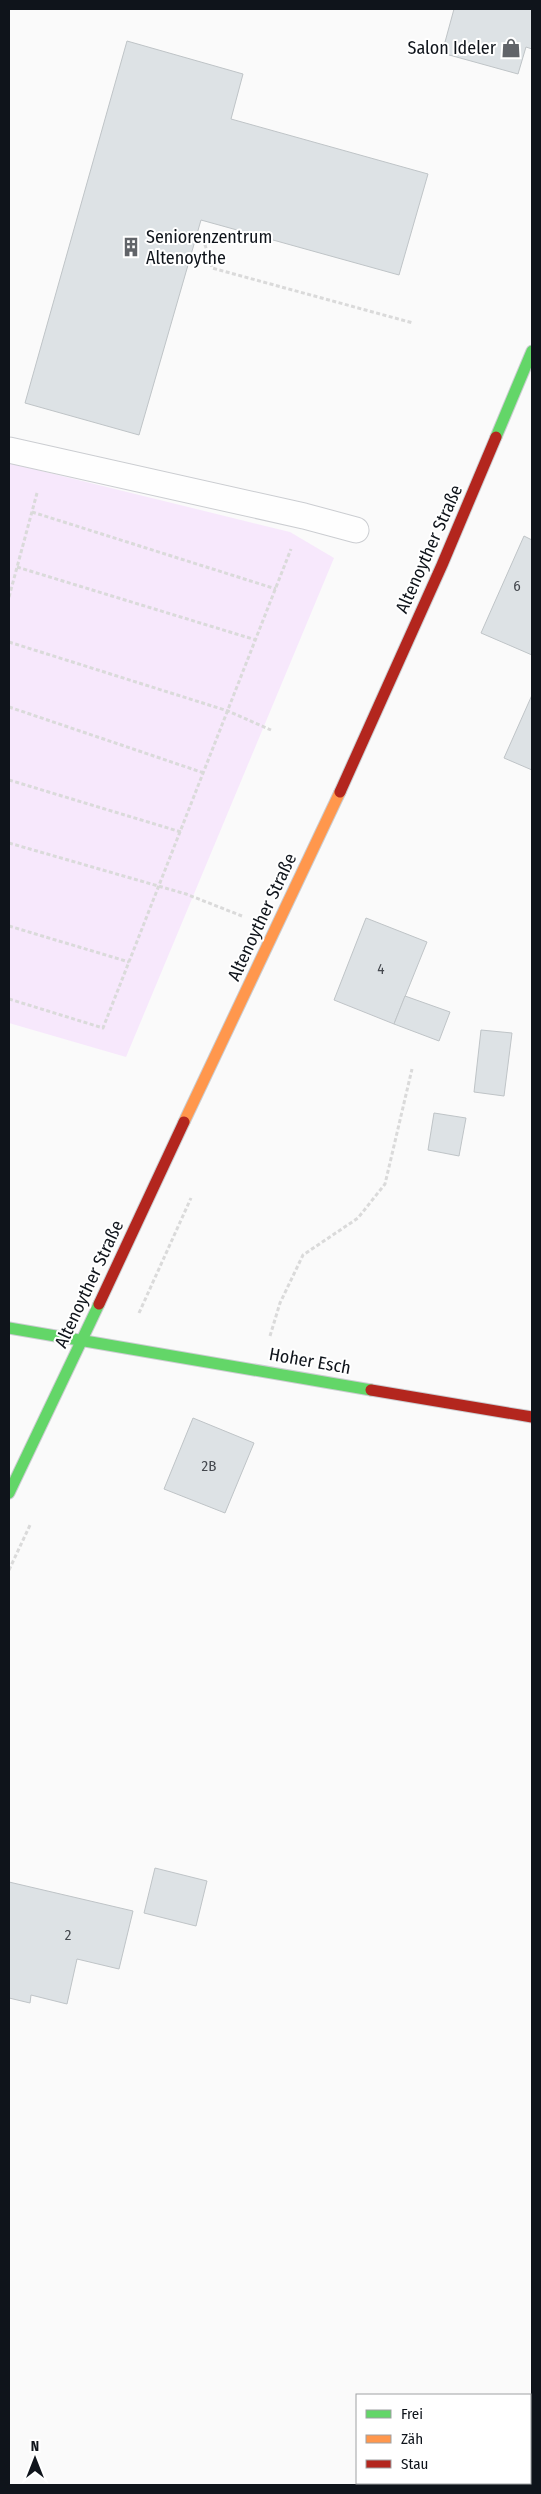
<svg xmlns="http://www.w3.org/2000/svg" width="541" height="2494" font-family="'Fira Sans Condensed',sans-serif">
<rect width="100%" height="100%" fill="#fafafa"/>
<path fill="#f7e8fc" d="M 9,463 L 290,532 L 334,558 L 126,1057 L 9,1023 Z"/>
<g fill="#dde2e5" stroke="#bfc4c7">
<path d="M 454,9 L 532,9 L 532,49 L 526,47 L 518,74 L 442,53 Z"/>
<path d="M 127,41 L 243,74 L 231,119 L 428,174 L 399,275 L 201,220 L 139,435 L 25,403 Z"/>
<path d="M 524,536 L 532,540 L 532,655 L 481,633 Z"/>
<path d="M 532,695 L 532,770 L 504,758 Z"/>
<path d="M 366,918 L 427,942 L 394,1024 L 334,1000 Z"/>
<path d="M 405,996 L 450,1012 L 439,1041 L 394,1024 Z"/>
<path d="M 481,1030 L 512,1033 L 504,1096 L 474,1092 Z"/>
<path d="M 434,1113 L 466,1118 L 459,1156 L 428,1150 Z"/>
<path d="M 193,1418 L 254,1443 L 225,1513 L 164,1489 Z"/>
<path d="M 155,1868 L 207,1881 L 196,1926 L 144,1913 Z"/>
<path d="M 9,1882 L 133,1911 L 119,1969 L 77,1959 L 67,2004 L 31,1995 L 30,2003 L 9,1998 Z"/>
</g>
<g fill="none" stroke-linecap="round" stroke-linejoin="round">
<defs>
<path id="lane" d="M 9,450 L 304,516 L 356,530"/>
<g id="fast">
<path d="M 496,437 L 532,351"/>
<path d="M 9,1328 L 371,1390"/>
<path d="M 9,1493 L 99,1304"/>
</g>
<path id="slow" d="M 184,1122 L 340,792"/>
<g id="jam">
<path d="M 340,792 L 442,565 L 496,437"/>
<path d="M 99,1304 L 184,1122"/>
<path d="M 371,1390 L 532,1417"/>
</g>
</defs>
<use href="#lane" stroke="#cbcdd1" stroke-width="27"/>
<use href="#fast" stroke="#cbcdd1" stroke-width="13"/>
<use href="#slow" stroke="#cbcdd1" stroke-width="13"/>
<use href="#jam" stroke="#cbcdd1" stroke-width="13"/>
<g stroke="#dadada" stroke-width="3" stroke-dasharray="4 2.5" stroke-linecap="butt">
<path d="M 203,238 L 212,268 L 413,323"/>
<path d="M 32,512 L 276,589"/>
<path d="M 17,567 L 256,640"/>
<path d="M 9,597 L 37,493"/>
<path d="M 9,642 L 228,711 L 271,730"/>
<path d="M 9,707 L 204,773"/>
<path d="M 9,780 L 181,832"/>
<path d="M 9,843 L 186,894 L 242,916"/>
<path d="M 9,926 L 129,962"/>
<path d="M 9,999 L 103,1028 L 291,549"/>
<path d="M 139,1313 L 191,1198"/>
<path d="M 270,1336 L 280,1303 L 303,1255 L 358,1218 L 385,1184 L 412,1069"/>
<path d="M 9,1570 L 31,1523"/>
</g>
<use href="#lane" stroke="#fefefe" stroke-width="25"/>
<use href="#fast" stroke="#63d668" stroke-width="11"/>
<use href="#slow" stroke="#ff974d" stroke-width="11"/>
<use href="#jam" stroke="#b3261e" stroke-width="11"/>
</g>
<defs>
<symbol id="shop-bare" viewBox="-9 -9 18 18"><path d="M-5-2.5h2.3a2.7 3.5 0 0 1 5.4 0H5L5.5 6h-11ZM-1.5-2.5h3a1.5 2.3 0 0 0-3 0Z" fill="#616469" stroke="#fff" stroke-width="2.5" paint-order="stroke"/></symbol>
<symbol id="building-bare" viewBox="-9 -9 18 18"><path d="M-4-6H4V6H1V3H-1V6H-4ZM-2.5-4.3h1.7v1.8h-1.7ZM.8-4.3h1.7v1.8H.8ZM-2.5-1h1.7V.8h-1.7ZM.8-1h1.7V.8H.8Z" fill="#616469" stroke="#fff" stroke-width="2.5" paint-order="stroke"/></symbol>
</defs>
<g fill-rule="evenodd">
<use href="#shop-bare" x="497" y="34" width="28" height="28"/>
<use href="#building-bare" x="117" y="233" width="28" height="28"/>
</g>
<g text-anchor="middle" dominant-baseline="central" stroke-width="4" stroke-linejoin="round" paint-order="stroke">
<g font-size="15" fill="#44484e">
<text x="517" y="586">6</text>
<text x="381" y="969">4</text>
<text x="209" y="1466">2B</text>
<text x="68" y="1935">2</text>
</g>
<g font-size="18" fill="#0f141b" stroke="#fff" text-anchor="end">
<text x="496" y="48">Salon Ideler</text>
<text x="146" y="237" text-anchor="start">Seniorenzentrum<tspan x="146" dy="21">Altenoythe</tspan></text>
</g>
<g font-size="18" fill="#0f141b" stroke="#fff">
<text transform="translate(429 549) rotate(-66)">Altenoyther Straße</text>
<text transform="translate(262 917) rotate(-65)">Altenoyther Straße</text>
<text transform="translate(89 1284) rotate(-65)">Altenoyther Straße</text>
<text transform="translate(310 1361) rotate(10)">Hoher Esch</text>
</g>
</g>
<rect width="541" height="2494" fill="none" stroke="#0f141b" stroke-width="20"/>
<rect x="356" y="2394" width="175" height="90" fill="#ffffff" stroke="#9fa1a4"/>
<rect x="366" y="2410" width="25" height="8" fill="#63d668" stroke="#9fa1a4"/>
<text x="401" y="2419" font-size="15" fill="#0f141b">Frei</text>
<rect x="366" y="2435" width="25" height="8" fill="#ff974d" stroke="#9fa1a4"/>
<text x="401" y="2444" font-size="15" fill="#0f141b">Zäh</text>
<rect x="366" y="2460" width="25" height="8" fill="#b3261e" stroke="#9fa1a4"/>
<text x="401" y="2469" font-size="15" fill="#0f141b">Stau</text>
<g transform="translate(35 2459)" stroke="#ffffff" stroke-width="4" paint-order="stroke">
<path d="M0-4L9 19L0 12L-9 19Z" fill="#0f141b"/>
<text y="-8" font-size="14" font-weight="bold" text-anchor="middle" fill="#0f141b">N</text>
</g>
</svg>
